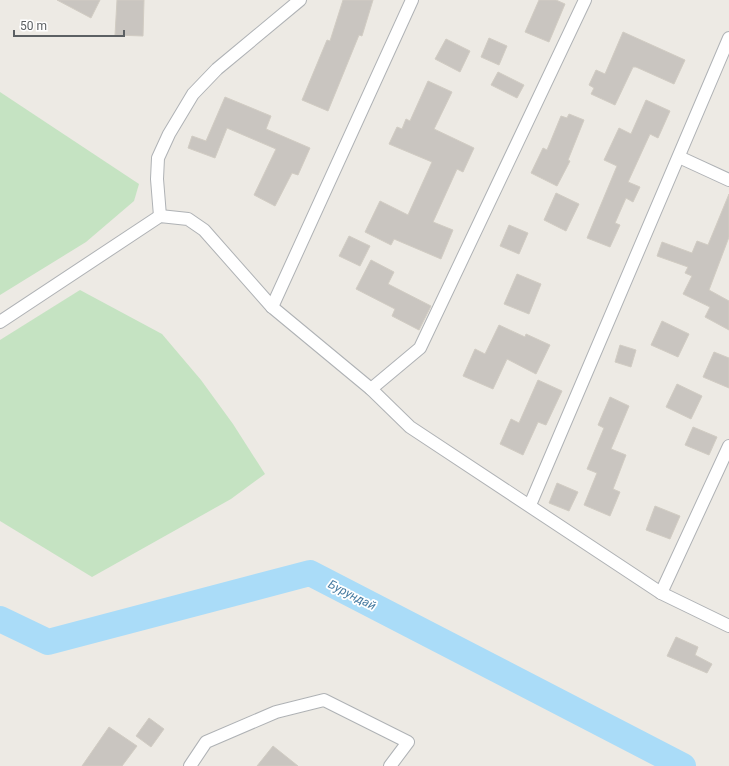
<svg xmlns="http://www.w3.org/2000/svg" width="729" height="766" font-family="Roboto,sans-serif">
<rect width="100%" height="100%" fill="#edeae4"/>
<g fill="#c5e3c2">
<path d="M 0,92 L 139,184 L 134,201 L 86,242 L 0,295 Z"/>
<path d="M 80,290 L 162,334 L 201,380 L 233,424 L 265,474 L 231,499 L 92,577 L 0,521 L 0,340 Z"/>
</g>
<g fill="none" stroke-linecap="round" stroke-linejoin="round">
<path stroke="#aadcf8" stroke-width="26" d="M 0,619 L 48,642 L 310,573 L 683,766"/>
</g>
<g fill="#c9c5c0" stroke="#d1ccc3">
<path d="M 57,0 L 100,0 L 91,18 Z"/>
<path d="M 117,0 L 144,0 L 143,36 L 115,35 Z"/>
<path d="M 343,0 L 373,0 L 362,36 L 359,35 L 328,111 L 302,100 L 327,40 L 330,41 Z"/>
<path d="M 539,0 L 556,0 L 565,4 L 549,42 L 525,32 Z"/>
<path d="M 623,32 L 685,60 L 674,84 L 636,67 L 633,67 L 615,105 L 591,94 L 594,88 L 589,85 L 596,70 L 605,74 Z"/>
<path d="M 489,38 L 507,46 L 499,65 L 481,57 Z"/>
<path d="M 446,39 L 470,51 L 460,72 L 435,59 Z"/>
<path d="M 498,72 L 524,85 L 517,98 L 491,85 Z"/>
<path d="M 428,81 L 452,92 L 434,129 L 474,148 L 463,172 L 457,169 L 433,222 L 453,230 L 441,259 L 394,239 L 391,245 L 365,232 L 380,201 L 408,215 L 432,162 L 389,144 L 397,127 L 402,129 L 406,119 L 410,121 Z"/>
<path d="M 225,97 L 271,116 L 266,129 L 310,148 L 298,175 L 292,173 L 275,206 L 254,195 L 276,149 L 227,128 L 215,158 L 188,148 L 192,136 L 206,141 Z"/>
<path d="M 646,100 L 670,111 L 658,138 L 650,134 L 628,182 L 640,187 L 633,202 L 626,198 L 615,223 L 620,225 L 610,247 L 587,238 L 617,166 L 604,160 L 619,128 L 631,134 Z"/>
<path d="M 569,114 L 584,120 L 568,160 L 570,161 L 557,186 L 531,173 L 543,148 L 547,150 L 561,116 L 567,118 Z"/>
<path d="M 556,193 L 579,204 L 566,231 L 544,220 Z"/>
<path d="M 729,194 L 729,237 L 709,290 L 729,301 L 729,330 L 705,317 L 710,307 L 683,294 L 692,276 L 685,273 L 688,267 L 657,256 L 662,242 L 692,253 L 697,241 L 708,245 Z"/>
<path d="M 509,225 L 528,233 L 519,254 L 500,246 Z"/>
<path d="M 349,236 L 370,246 L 360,266 L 339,256 Z"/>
<path d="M 371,260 L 394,272 L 388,284 L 431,306 L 419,330 L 392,316 L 395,309 L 356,289 Z"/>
<path d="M 517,274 L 541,284 L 529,314 L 504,304 Z"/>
<path d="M 662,321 L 689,334 L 678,357 L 651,345 Z"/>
<path d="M 499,325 L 525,337 L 526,334 L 550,345 L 536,374 L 507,359 L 493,389 L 463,376 L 475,349 L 485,354 Z"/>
<path d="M 620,345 L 636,350 L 631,367 L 615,362 Z"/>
<path d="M 714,352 L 729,358 L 729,388 L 703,377 Z"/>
<path d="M 538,380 L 562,391 L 546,425 L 538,422 L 523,455 L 500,444 L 511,419 L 519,423 Z"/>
<path d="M 677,384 L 702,396 L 691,419 L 666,407 Z"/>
<path d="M 610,397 L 629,406 L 611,449 L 626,455 L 613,489 L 620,492 L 610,516 L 584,505 L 597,473 L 587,469 L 604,428 L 598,425 Z"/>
<path d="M 693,427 L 717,437 L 709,455 L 685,445 Z"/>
<path d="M 557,483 L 578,492 L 569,511 L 549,503 Z"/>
<path d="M 655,506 L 680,516 L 670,539 L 646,530 Z"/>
<path d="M 676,637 L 698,647 L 695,655 L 712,664 L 707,673 L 667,656 Z"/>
<path d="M 149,718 L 164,729 L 151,747 L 136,736 Z"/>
<path d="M 109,727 L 137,746 L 122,766 L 82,766 Z"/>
<path d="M 273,746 L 298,766 L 257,766 Z"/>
</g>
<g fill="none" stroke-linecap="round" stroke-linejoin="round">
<defs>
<g id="minor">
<path d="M 679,157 L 729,180"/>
<path d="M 160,216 L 157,179 L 158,158 L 169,134 L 193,94 L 217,69 L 300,0"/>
<path d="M 272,307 L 412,0"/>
<path d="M 0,322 L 160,216 L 188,219 L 204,230 L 272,307 L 371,389 L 410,427 L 661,593 L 729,626"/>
<path d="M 371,389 L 420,348 L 585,0"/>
<path d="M 530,505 L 729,38"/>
<path d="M 661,593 L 729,446"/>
<path d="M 190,766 L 206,742 L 276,712 L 324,700 L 408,742 L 390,766"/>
</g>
</defs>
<use href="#minor" stroke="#afb2b5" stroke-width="14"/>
<use href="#minor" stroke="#fff" stroke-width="12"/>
</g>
<g text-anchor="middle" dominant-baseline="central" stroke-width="3.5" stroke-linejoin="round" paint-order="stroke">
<g font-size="12" font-style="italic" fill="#457aa0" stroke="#fff">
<text transform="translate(352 595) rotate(27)">Бурундай</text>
</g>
</g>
<path d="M14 30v6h110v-6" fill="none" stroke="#5c6063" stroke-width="2"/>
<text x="20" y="30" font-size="12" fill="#5c6063" stroke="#ffffff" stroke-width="3" paint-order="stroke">50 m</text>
</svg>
